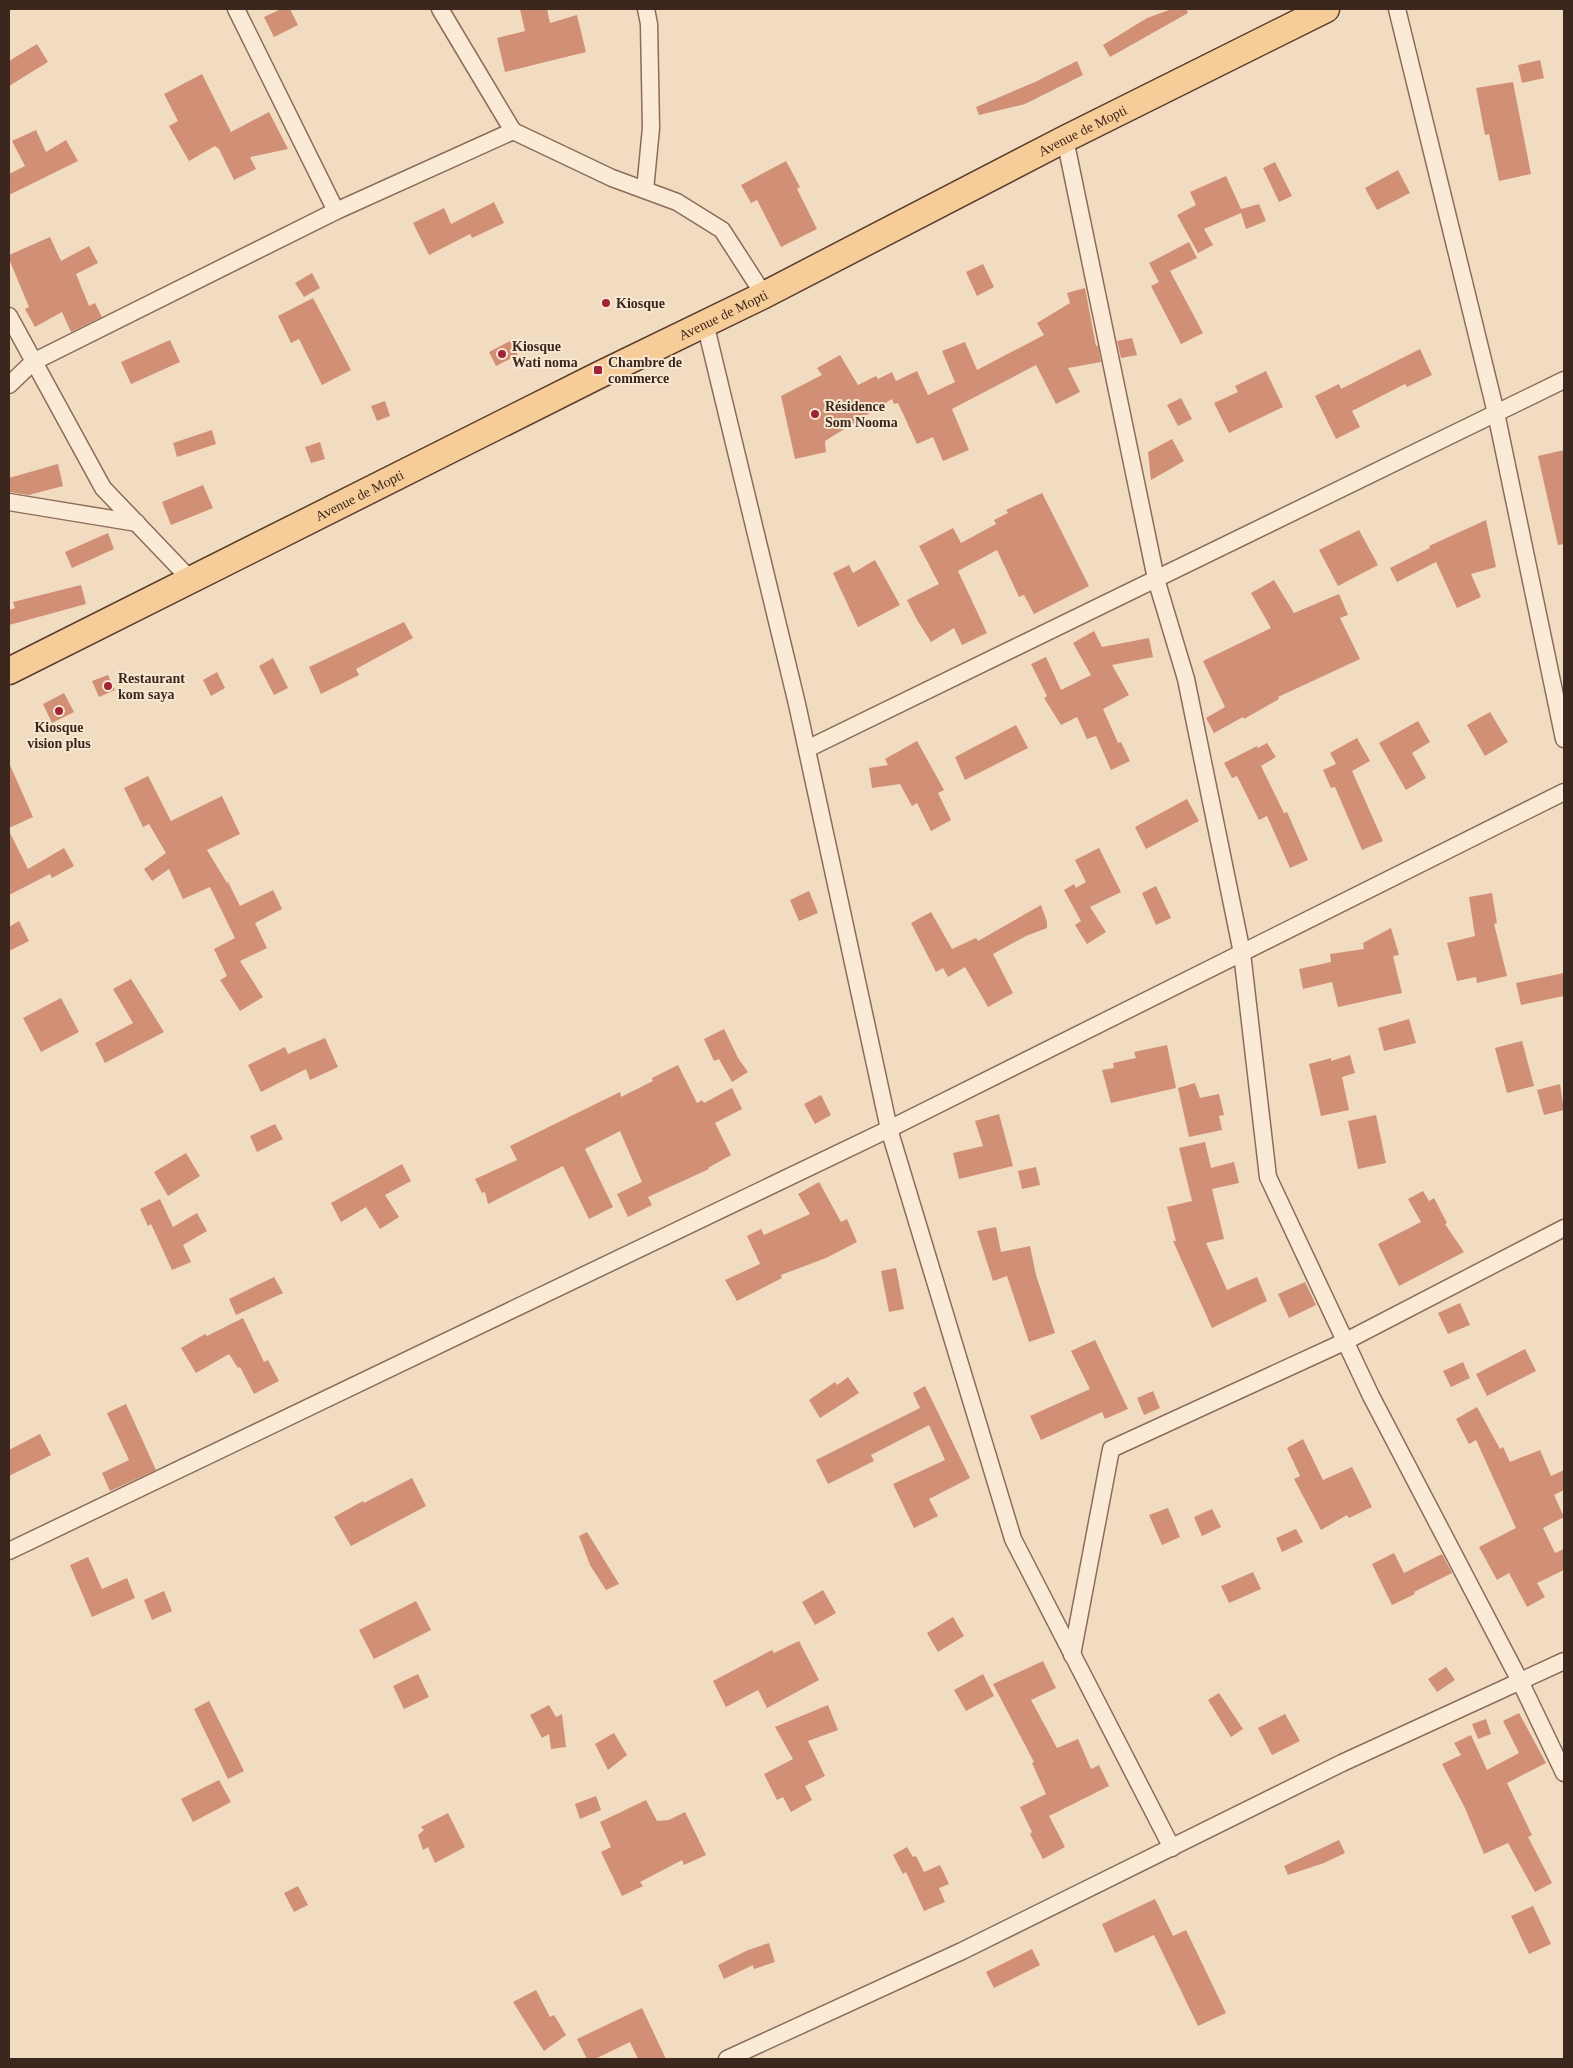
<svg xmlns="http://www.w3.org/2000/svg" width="1573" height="2068" font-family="'Times New Roman',serif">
<rect width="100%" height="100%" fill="#f1dcc2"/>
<g fill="#d18f76">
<path d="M 281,9 L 290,9 L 298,25 L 274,37 L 264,17 Z"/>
<path d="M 520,9 L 547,9 L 550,23 L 577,15 L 586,52 L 505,72 L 497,38 L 525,31 Z"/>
<path d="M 1172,9 L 1186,9 L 1188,13 L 1110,57 L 1103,45 L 1147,18 Z"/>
<path d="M 37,44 L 48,62 L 9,86 L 9,61 Z"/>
<path d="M 1540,60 L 1544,78 L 1522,83 L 1518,65 Z"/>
<path d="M 1077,61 L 1083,75 L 1025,104 L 979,115 L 976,107 L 1035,82 Z"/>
<path d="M 202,74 L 231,132 L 269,112 L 288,149 L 250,157 L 256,169 L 234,180 L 219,149 L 215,146 L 189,161 L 169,126 L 178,121 L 164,94 Z"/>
<path d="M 1513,82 L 1531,174 L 1499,181 L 1489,134 L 1485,135 L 1476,88 Z"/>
<path d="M 36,130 L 46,152 L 66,140 L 78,161 L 9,195 L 9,174 L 25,166 L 12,141 Z"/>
<path d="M 786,161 L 800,187 L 797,189 L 817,229 L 781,247 L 757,200 L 751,203 L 741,185 Z"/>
<path d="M 1275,162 L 1292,196 L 1279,202 L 1263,168 Z"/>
<path d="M 1398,170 L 1410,193 L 1377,210 L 1365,188 Z"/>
<path d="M 1226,176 L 1241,209 L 1259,204 L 1266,221 L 1246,229 L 1241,213 L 1204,229 L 1213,245 L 1198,253 L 1177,215 L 1196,205 L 1190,192 Z"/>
<path d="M 494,202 L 504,223 L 472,238 L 470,234 L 429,255 L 413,223 L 444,208 L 451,224 Z"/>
<path d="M 50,237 L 61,261 L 89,246 L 98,263 L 76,274 L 89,306 L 95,303 L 102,317 L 71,332 L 62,312 L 35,327 L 25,309 L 29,307 L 9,259 L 9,255 Z"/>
<path d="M 1189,242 L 1197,258 L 1170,271 L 1203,333 L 1181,344 L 1151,286 L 1159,282 L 1149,263 Z"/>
<path d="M 983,264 L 994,287 L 977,296 L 966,272 Z"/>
<path d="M 312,273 L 320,288 L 304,297 L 295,283 Z"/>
<path d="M 1085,288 L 1096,346 L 1098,346 L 1101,362 L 1068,368 L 1080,392 L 1056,404 L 1036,365 L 952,409 L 969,450 L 943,461 L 933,437 L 917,444 L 898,403 L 894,404 L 892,399 L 825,441 L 826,452 L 795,459 L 781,396 L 822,375 L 817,368 L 840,355 L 858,385 L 876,376 L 878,379 L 892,372 L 896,381 L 917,371 L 928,395 L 955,382 L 942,351 L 965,342 L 977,370 L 1044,335 L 1037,323 L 1070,303 L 1067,293 Z"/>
<path d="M 313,298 L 351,370 L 322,385 L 299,339 L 291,343 L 278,316 Z"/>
<path d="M 1132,338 L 1137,355 L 1121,358 L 1117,341 Z"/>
<path d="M 170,340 L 180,362 L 131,384 L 121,362 Z"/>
<path d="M 510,341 L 518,355 L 496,366 L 489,352 Z"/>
<path d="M 1420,349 L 1432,375 L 1407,387 L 1405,384 L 1352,411 L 1360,427 L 1336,439 L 1315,396 L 1339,384 L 1341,389 Z"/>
<path d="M 1266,371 L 1283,407 L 1229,433 L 1214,403 L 1238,392 L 1235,386 Z"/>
<path d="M 1181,398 L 1192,419 L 1178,426 L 1167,405 Z"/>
<path d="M 385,401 L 390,416 L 377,421 L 371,406 Z"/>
<path d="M 212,430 L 216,444 L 177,457 L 173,443 Z"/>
<path d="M 1172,439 L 1184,461 L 1151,480 L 1148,452 Z"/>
<path d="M 320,442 L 325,459 L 311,463 L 305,447 Z"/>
<path d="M 1564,450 L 1564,544 L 1558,545 L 1538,456 Z"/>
<path d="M 58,464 L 63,486 L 29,495 L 9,492 L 9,478 Z"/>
<path d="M 203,485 L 213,508 L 171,525 L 162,502 Z"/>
<path d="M 1042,493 L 1089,586 L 1034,614 L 1024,595 L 1019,597 L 997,550 L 958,571 L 987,633 L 962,645 L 954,628 L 931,642 L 917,620 L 907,600 L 939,584 L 919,546 L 953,528 L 961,543 L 996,524 L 994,520 L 1008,513 L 1006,510 Z"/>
<path d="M 1486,520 L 1496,567 L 1471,574 L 1481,597 L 1457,608 L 1436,562 L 1397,582 L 1390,568 L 1430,548 L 1429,546 Z"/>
<path d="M 1359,530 L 1378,565 L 1338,586 L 1319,550 Z"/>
<path d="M 108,533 L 114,549 L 72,568 L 65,552 Z"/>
<path d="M 875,560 L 900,605 L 858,627 L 833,573 L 849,565 L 853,573 Z"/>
<path d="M 1274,580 L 1294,613 L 1339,594 L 1348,615 L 1340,618 L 1360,659 L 1278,697 L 1279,699 L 1244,719 L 1243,717 L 1214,733 L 1206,718 L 1225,707 L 1203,661 L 1271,628 L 1251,593 Z"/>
<path d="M 81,585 L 86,604 L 9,625 L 9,610 L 15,608 L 13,602 Z"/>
<path d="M 404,622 L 413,638 L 356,669 L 359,675 L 321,694 L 309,667 Z"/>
<path d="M 1094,631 L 1102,647 L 1149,638 L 1153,657 L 1112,665 L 1129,695 L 1103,709 L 1118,743 L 1121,742 L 1130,761 L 1111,770 L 1096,736 L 1087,739 L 1077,717 L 1061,725 L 1044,698 L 1047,696 L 1031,664 L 1046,657 L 1061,690 L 1091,675 L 1073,643 Z"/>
<path d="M 273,658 L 288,688 L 274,695 L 259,666 Z"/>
<path d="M 217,672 L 225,688 L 211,696 L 203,680 Z"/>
<path d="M 108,675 L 115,690 L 99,697 L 92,681 Z"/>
<path d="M 64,693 L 74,712 L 52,723 L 43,704 Z"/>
<path d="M 1490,712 L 1508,742 L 1485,756 L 1467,725 Z"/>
<path d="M 1418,721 L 1430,742 L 1412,753 L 1426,778 L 1406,790 L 1379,743 Z"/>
<path d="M 1016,725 L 1028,748 L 965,780 L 955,757 Z"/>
<path d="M 1357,738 L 1370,761 L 1352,771 L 1383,841 L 1362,850 L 1335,787 L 1331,788 L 1323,770 L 1336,764 L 1330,753 Z"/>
<path d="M 917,741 L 944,790 L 938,793 L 951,820 L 931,831 L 917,803 L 912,806 L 900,784 L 872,788 L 869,768 L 888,765 L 885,759 Z"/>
<path d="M 1267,743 L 1276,757 L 1261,766 L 1284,813 L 1287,812 L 1308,860 L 1290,868 L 1267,816 L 1259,820 L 1237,776 L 1232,778 L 1224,763 L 1257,746 L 1258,748 Z"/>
<path d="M 9,763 L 33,817 L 9,828 Z"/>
<path d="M 148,776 L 171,821 L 222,796 L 240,834 L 207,850 L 227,883 L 228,882 L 240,906 L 273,890 L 282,909 L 255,923 L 267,948 L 240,961 L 263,997 L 240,1011 L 220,980 L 227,976 L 214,949 L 235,938 L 210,887 L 183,899 L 169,869 L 152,881 L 144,869 L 166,853 L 149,824 L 143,827 L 124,788 Z"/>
<path d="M 1187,799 L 1199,821 L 1146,849 L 1135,827 Z"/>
<path d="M 9,831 L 28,869 L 64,848 L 74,866 L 52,878 L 50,874 L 9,895 Z"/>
<path d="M 1099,848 L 1121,892 L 1090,907 L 1106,932 L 1087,944 L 1075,925 L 1081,921 L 1064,890 L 1074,884 L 1076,888 L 1086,882 L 1075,860 Z"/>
<path d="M 1156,886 L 1171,918 L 1156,925 L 1142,893 Z"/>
<path d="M 809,891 L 818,913 L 799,921 L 790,900 Z"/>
<path d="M 1492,893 L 1497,923 L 1494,924 L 1507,976 L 1477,983 L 1476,977 L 1457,981 L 1447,943 L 1475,936 L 1469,897 Z"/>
<path d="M 1041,905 L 1047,922 L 1047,928 L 1026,936 L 993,954 L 1013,993 L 988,1007 L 965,967 L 948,977 L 943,968 L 936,972 L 911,923 L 931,912 L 952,949 L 976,938 L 978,941 Z"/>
<path d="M 19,921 L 29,941 L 9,951 L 9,927 Z"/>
<path d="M 1391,928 L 1399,955 L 1393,956 L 1402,993 L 1338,1007 L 1332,982 L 1303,989 L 1299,969 L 1331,962 L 1330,954 L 1364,949 L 1363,943 Z"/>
<path d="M 1564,973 L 1564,996 L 1521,1005 L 1516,983 Z"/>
<path d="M 131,979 L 164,1032 L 105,1063 L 95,1043 L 133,1023 L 113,989 Z"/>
<path d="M 61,998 L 79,1032 L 41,1052 L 23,1018 Z"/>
<path d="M 1409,1019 L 1416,1043 L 1384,1051 L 1378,1028 Z"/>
<path d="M 724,1029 L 738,1058 L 748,1072 L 732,1082 L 719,1059 L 714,1061 L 704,1039 Z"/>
<path d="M 325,1038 L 338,1067 L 310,1080 L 306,1069 L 261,1092 L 248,1065 L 285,1047 L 288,1054 Z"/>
<path d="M 1522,1041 L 1534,1086 L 1507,1093 L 1495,1048 Z"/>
<path d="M 1167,1045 L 1176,1088 L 1111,1103 L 1102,1070 L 1114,1068 L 1113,1063 L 1136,1058 L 1134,1052 Z"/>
<path d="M 1350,1055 L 1355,1073 L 1342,1077 L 1349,1110 L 1321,1116 L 1309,1064 L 1331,1058 L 1331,1061 Z"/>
<path d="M 678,1065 L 697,1103 L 702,1100 L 704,1103 L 732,1088 L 742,1109 L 715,1123 L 731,1155 L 708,1168 L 709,1169 L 648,1197 L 652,1205 L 628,1217 L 617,1194 L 642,1182 L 620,1131 L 585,1149 L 613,1207 L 589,1219 L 563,1166 L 488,1204 L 485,1192 L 482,1193 L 475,1179 L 517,1160 L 510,1146 L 620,1092 L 621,1097 L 653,1081 L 652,1078 Z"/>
<path d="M 1195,1083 L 1200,1098 L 1219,1094 L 1224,1115 L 1219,1116 L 1222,1130 L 1189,1137 L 1178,1088 Z"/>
<path d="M 1560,1084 L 1564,1110 L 1544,1115 L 1537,1090 Z"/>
<path d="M 821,1095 L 831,1115 L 815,1124 L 804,1104 Z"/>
<path d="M 999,1114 L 1013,1166 L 959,1179 L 953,1153 L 983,1146 L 975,1121 Z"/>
<path d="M 1376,1115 L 1386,1163 L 1358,1169 L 1348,1121 Z"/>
<path d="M 275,1124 L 283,1139 L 257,1152 L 250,1136 Z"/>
<path d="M 1205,1142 L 1211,1168 L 1234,1162 L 1239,1183 L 1212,1189 L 1224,1239 L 1206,1243 L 1227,1290 L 1257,1277 L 1267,1301 L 1212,1328 L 1173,1241 L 1176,1241 L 1167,1207 L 1192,1201 L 1179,1148 Z"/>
<path d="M 186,1153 L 200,1176 L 168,1196 L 154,1172 Z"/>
<path d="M 402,1164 L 411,1181 L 385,1195 L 399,1217 L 380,1229 L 366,1207 L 341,1222 L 331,1203 Z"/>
<path d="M 1036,1167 L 1040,1185 L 1022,1189 L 1018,1171 Z"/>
<path d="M 819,1182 L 841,1222 L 847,1219 L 857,1242 L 826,1258 L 781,1275 L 782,1278 L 737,1301 L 725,1280 L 760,1264 L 747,1236 L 761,1229 L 764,1235 L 810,1214 L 798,1194 Z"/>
<path d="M 1423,1191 L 1429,1201 L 1434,1198 L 1447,1223 L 1445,1224 L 1464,1252 L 1399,1286 L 1378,1244 L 1421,1222 L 1408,1199 Z"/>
<path d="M 160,1199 L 173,1227 L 197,1213 L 207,1231 L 183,1245 L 191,1262 L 172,1270 L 151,1224 L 148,1226 L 140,1209 Z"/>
<path d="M 996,1227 L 1001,1252 L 1030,1246 L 1036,1275 L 1055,1333 L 1029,1342 L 1007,1276 L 993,1281 L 977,1231 Z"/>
<path d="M 896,1268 L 904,1309 L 889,1312 L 881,1271 Z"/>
<path d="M 274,1277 L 283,1293 L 236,1315 L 229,1299 Z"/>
<path d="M 1305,1282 L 1316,1305 L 1289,1318 L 1278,1294 Z"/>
<path d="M 1460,1303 L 1470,1325 L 1448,1334 L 1438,1313 Z"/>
<path d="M 243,1318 L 264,1362 L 268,1360 L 279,1381 L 254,1394 L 240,1367 L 238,1368 L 229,1354 L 196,1373 L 181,1348 L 205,1334 L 207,1336 Z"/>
<path d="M 1095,1340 L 1128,1409 L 1105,1419 L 1102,1412 L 1041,1440 L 1030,1416 L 1090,1389 L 1071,1351 Z"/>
<path d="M 1525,1349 L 1536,1371 L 1487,1396 L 1476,1374 Z"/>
<path d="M 1463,1362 L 1470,1378 L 1451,1387 L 1443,1371 Z"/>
<path d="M 848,1377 L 859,1393 L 820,1418 L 809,1400 L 835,1382 L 837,1385 Z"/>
<path d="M 925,1386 L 970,1478 L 929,1499 L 938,1516 L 914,1528 L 893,1484 L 945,1460 L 929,1425 L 871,1455 L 874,1461 L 828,1484 L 816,1460 L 920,1408 L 913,1393 Z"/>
<path d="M 1153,1391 L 1160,1408 L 1144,1415 L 1137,1398 Z"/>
<path d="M 126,1404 L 156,1470 L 110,1491 L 102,1473 L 129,1460 L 107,1413 Z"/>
<path d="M 1477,1407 L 1500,1449 L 1503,1447 L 1510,1462 L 1540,1450 L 1551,1476 L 1564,1470 L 1564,1490 L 1554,1495 L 1564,1517 L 1543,1528 L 1555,1553 L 1564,1549 L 1564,1570 L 1537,1583 L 1545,1597 L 1527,1607 L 1509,1573 L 1497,1580 L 1479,1547 L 1516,1528 L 1476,1440 L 1469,1444 L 1456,1419 Z"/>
<path d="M 40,1434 L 51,1455 L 9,1476 L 9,1450 Z"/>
<path d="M 1303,1439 L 1323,1480 L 1352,1467 L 1372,1507 L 1349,1518 L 1347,1515 L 1321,1530 L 1294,1479 L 1300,1476 L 1287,1448 Z"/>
<path d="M 412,1478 L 426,1506 L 351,1546 L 334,1517 L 363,1501 L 364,1503 Z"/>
<path d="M 1168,1508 L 1180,1537 L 1162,1545 L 1149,1515 Z"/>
<path d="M 1212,1509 L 1221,1527 L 1202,1536 L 1194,1517 Z"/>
<path d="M 1296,1529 L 1303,1542 L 1282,1552 L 1276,1538 Z"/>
<path d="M 587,1532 L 619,1584 L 606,1590 L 590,1565 L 579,1536 Z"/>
<path d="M 1394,1553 L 1404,1573 L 1442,1554 L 1452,1573 L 1414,1592 L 1415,1594 L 1392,1605 L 1372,1564 Z"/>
<path d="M 88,1557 L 102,1589 L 127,1578 L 135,1598 L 92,1617 L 70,1565 Z"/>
<path d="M 1253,1572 L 1261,1589 L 1229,1603 L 1221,1586 Z"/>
<path d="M 823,1590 L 836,1613 L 815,1625 L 802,1602 Z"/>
<path d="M 164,1591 L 172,1611 L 152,1620 L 144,1600 Z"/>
<path d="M 416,1601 L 431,1630 L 374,1659 L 359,1630 Z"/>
<path d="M 953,1617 L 964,1636 L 938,1652 L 927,1633 Z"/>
<path d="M 799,1641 L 819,1680 L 767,1708 L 758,1690 L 726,1707 L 713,1681 L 772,1650 L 774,1653 Z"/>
<path d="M 1043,1661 L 1056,1688 L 1031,1700 L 1057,1748 L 1078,1739 L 1091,1769 L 1099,1765 L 1109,1786 L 1049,1816 L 1065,1847 L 1043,1859 L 1030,1834 L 1032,1832 L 1020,1807 L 1046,1794 L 1032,1763 L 1034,1762 L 993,1684 Z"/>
<path d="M 1446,1667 L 1455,1680 L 1437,1692 L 1428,1679 Z"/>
<path d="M 418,1674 L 429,1697 L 404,1709 L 393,1686 Z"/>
<path d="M 983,1674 L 994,1696 L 966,1711 L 954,1690 Z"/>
<path d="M 1219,1693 L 1243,1729 L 1231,1737 L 1208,1700 Z"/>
<path d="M 209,1701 L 244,1771 L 228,1779 L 194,1709 Z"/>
<path d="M 549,1705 L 556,1717 L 562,1714 L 566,1747 L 551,1749 L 549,1734 L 542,1738 L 530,1715 Z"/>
<path d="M 828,1705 L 838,1730 L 808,1741 L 825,1776 L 805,1786 L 812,1800 L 791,1812 L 783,1797 L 777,1800 L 764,1774 L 793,1759 L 775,1727 Z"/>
<path d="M 1519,1713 L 1546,1763 L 1507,1783 L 1532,1835 L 1528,1837 L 1552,1883 L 1535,1892 L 1508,1843 L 1484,1854 L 1465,1808 L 1442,1764 L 1461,1755 L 1454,1743 L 1471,1735 L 1487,1770 L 1519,1753 L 1503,1721 Z"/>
<path d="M 1285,1714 L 1300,1741 L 1272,1755 L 1258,1728 Z"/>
<path d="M 1486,1719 L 1491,1734 L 1478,1739 L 1472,1724 Z"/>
<path d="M 614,1733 L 627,1755 L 608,1770 L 595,1744 Z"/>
<path d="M 219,1780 L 231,1802 L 193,1822 L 181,1799 Z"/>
<path d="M 596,1796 L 601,1810 L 580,1819 L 575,1804 Z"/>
<path d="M 646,1800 L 657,1821 L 669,1820 L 685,1812 L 706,1855 L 684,1865 L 682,1860 L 640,1882 L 643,1886 L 622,1896 L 601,1852 L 611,1847 L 600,1822 Z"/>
<path d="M 448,1813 L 465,1847 L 435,1863 L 428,1847 L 423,1850 L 418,1835 L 424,1830 L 421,1827 Z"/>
<path d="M 1339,1840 L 1345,1853 L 1324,1863 L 1288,1875 L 1284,1866 Z"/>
<path d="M 907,1847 L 913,1857 L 916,1856 L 924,1872 L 940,1865 L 949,1884 L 939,1888 L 945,1902 L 924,1911 L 906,1872 L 903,1874 L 893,1855 Z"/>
<path d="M 298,1886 L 308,1905 L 294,1912 L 284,1893 Z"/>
<path d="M 1155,1899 L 1173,1936 L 1186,1930 L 1226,2013 L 1198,2026 L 1154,1935 L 1115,1953 L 1102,1924 Z"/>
<path d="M 1533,1906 L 1551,1944 L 1529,1954 L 1511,1916 Z"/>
<path d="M 769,1943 L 775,1962 L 754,1969 L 753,1965 L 724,1979 L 718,1965 L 748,1950 Z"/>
<path d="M 1032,1949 L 1040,1965 L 994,1988 L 986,1972 Z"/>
<path d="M 536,1990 L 550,2017 L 554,2015 L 566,2035 L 544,2051 L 513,2002 Z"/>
<path d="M 642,2008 L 666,2059 L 638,2059 L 630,2042 L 595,2059 L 587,2059 L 577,2039 Z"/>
</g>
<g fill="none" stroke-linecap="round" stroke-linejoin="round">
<defs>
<g id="minor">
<path d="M 236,9 L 336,211"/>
<path d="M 440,9 L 513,131 L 612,178 L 677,202 L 722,230 L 764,295"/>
<path d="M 1397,9 L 1496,413 L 1564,739"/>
<path d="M 1065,139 L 1156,579 L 1186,679 L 1242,953 L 1268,1177 L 1371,1396 L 1520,1681 L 1564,1773"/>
<path d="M 645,190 L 651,128 L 649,24 L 646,9"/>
<path d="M 9,316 L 103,488 L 190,579"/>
<path d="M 705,323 L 797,704 L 889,1129 L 1013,1539 L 1172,1848"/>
<path d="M 9,385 L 33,362 L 336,211 L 513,131"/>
<path d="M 9,502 L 137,523"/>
<path d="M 807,749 L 1564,380"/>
<path d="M 9,1551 L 889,1129 L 1564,792"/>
<path d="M 1072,1655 L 1111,1449 L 1346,1341 L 1564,1228"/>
<path d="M 727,2059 L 962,1951 L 1342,1763 L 1564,1661"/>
</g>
<g id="primary">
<path id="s1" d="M 9,671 L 599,375 L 764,295 L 1065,139 L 1326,9"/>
</g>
</defs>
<use href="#minor" stroke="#8c6c58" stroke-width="19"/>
<use href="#primary" stroke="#593b2d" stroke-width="29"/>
<use href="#minor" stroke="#fbebd6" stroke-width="16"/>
<use href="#primary" stroke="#f6cc98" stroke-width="26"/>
</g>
<g fill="#9f2436" stroke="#f8e8d2" stroke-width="2">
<circle cx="606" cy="303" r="5"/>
<circle cx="502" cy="354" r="5"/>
<rect x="593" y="365" width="10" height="10" rx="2.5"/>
<circle cx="815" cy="414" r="5"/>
<circle cx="108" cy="686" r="5"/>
<circle cx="59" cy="711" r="5"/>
</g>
<g text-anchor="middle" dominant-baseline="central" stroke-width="4" stroke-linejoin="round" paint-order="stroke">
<g font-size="14" fill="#3b271d" stroke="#f8e8d2">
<text stroke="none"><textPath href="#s1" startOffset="1202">Avenue de Mopti</textPath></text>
<text stroke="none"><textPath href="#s1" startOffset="798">Avenue de Mopti</textPath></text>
<text stroke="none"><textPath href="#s1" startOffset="392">Avenue de Mopti</textPath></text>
</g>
<g font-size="14" font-weight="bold" fill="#3b271d" stroke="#f8e8d2" text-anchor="start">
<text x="616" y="303">Kiosque</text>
<text x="512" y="346">Kiosque<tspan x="512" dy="16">Wati noma</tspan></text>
<text x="608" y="362">Chambre de<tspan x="608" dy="16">commerce</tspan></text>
<text x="825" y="406">Résidence<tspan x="825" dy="16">Som Nooma</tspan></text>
<text x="118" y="678">Restaurant<tspan x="118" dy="16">kom saya</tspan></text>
<text x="59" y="727" text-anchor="middle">Kiosque<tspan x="59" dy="16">vision plus</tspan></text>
</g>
</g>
<rect width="1573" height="2068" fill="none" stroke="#3b271d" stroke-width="20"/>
</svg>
